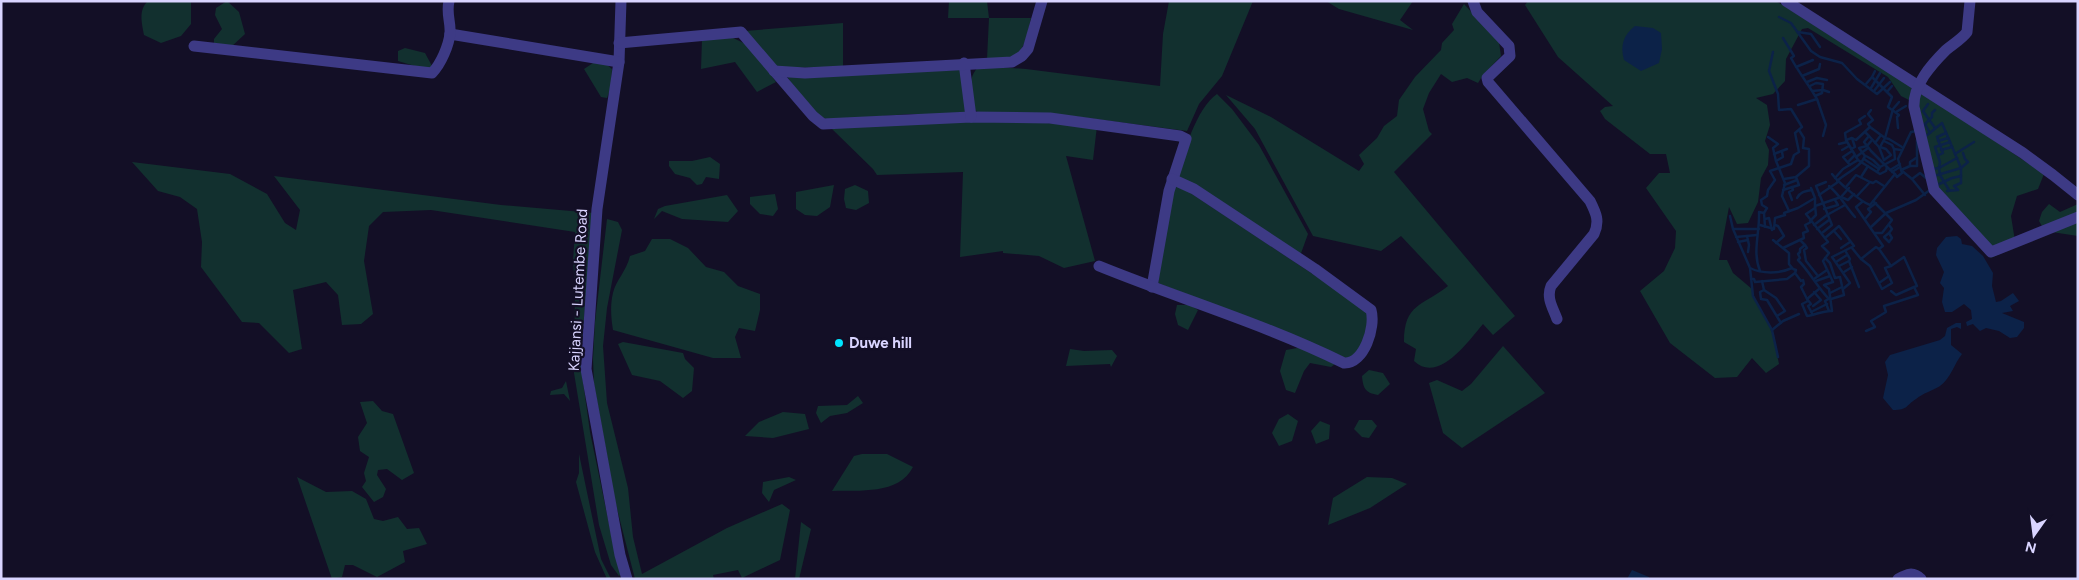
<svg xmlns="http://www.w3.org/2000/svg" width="2079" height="580" font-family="Figtree,sans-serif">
<rect width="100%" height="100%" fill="#130f26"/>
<g fill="#12302f">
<path d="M 148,1 L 191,1 L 191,24 L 181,36 L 161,43 L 144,35 C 142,23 138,10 148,1 Z"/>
<path d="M 227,1 L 239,12 L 245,34 L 231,47 L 214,43 L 214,39 L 222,29 L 215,15 L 216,8 Z"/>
<path d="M 949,1 L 987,1 L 989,18 L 1031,18 C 1028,31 1025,56 1008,59 C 1002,60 994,59 987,59 L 989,18 L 948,18 Z"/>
<path d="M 1169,1 L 1253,1 L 1222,76 L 1199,104 L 1187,131 L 1072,116 L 981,114 L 973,109 C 972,94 966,76 980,66 L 1026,69 L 1160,86 L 1163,34 Z"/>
<path d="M 1326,1 L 1413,1 L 1400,20 L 1413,30 L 1339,9 Z"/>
<path d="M 1528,1 L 1776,1 L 1912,87 L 1909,100 L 1901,96 L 1888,77 L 1808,28 L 1802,29 L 1786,59 L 1785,81 L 1773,94 L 1756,98 L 1767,105 L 1770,125 L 1765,141 L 1769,150 L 1768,165 L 1761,178 L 1758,202 L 1748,223 L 1737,224 L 1729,207 L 1719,260 L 1727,260 L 1733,273 L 1752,289 L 1756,302 L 1772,330 L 1779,364 L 1766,373 L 1752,358 L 1737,377 L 1715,378 L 1670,343 L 1640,291 L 1664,271 L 1675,248 L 1676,231 L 1646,188 L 1659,173 L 1670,173 L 1666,154 L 1650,154 L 1605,119 L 1600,111 L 1605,107 L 1613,106 L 1558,57 L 1525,5 Z"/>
<path d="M 1464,4 L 1499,42 L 1501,56 L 1483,75 L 1478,83 L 1467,78 L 1452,82 L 1441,74 L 1429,93 L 1423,109 L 1429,131 L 1432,134 L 1394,172 L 1515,316 L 1493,335 L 1483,324 C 1468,342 1438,384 1414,361 L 1416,349 L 1404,342 C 1404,303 1423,306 1448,286 L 1401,236 L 1381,251 L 1313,236 L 1255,129 L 1226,95 L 1271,117 L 1359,171 L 1364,164 L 1359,155 L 1377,138 L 1384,126 L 1397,116 L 1399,100 L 1415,77 L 1441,50 L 1442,43 L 1454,30 L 1452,24 Z"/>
<path d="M 843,23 L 843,67 L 778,68 L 745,31 Z"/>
<path d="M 731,37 L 750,46 L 776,82 L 757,92 L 735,62 L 701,69 L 702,39 Z"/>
<path d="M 405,48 L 425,53 L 432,66 L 428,70 L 398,61 L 398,51 Z"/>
<path d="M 593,63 L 605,63 L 612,69 L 611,87 L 607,98 L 601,97 L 584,69 Z"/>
<path d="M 960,70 L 966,110 L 964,114 L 909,114 L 830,120 C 809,115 797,91 786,75 Z"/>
<path d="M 1921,92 L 2044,174 L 2038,189 L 2017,196 L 2011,216 L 2015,241 L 2004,252 L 1991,258 L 1936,185 L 1917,97 Z"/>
<path d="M 1217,94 L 1232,109 L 1259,145 L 1308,234 L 1300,256 L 1175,178 C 1184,154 1196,108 1217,94 Z"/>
<path d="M 994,120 L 1097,126 L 1093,160 L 1066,156 L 1095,261 L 1064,268 L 1039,256 L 1003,253 L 1003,251 L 960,257 L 963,172 L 877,175 L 873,169 L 832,129 L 834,126 Z"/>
<path d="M 710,157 L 720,164 L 719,179 L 706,177 L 702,184 L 697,185 L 690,178 L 675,174 L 669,166 L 669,161 L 692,161 Z"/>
<path d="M 132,162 L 230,174 L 267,194 L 285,223 L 296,230 L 300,210 L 274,176 L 501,205 L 594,213 L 580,360 L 590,432 L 614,548 L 621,574 L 619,576 L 611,565 L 599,525 L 574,373 L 575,289 L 573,260 L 575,232 L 431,210 L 383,212 L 369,226 L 364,261 L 373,314 L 361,324 L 342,325 L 338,295 L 326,282 L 293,290 L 302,349 L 289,353 L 259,323 L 242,322 L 201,267 L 202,242 L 197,209 L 180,197 L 158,191 Z"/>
<path d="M 1173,183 L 1180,186 L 1367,310 L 1370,320 L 1364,344 L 1349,359 L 1158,283 Z"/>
<path d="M 834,185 L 830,207 L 817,216 L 805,215 L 796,209 L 796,192 Z"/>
<path d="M 855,185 L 868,191 L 869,203 L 856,210 L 846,208 L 844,199 L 845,189 Z"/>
<path d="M 775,194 L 778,209 L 773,216 L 760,214 L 750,204 L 750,197 Z"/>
<path d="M 727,195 L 738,211 L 728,222 L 682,219 L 662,211 L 654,219 L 658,209 L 665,206 Z"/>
<path d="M 2049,204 L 2060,212 L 2078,204 L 2078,236 L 2045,231 L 2039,221 L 2042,212 Z"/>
<path d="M 607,219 L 618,222 L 622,230 L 607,308 L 603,346 L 607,403 L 628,488 L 633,537 L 642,574 L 727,528 L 782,504 L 790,510 L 780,560 L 742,578 L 738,570 L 713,575 L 714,579 L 635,579 L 615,501 L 594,384 L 593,359 L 595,322 Z"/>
<path d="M 652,239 L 670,239 L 688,248 L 706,267 L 724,272 L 738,286 L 760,294 L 760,310 L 755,331 L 739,328 L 735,337 L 741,358 L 713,358 L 613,330 C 611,318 610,305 613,293 C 616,280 626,272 630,256 L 645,251 Z"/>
<path d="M 1177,305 L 1190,305 L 1198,310 L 1188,330 L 1178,325 L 1175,314 Z"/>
<path d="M 623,342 L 683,353 L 685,359 L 694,368 L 692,391 L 683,398 L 660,381 L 632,375 L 618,344 Z"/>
<path d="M 1503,346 L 1545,393 L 1462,448 L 1443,433 L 1429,383 L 1437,380 L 1462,391 L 1471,384 Z"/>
<path d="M 1303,347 L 1335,364 L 1331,367 L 1310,363 L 1304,371 L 1295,393 L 1286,390 L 1280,371 L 1286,350 Z"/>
<path d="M 1070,349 L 1084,351 L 1112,350 L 1117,356 L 1111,367 L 1110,364 L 1066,366 Z"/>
<path d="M 1369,370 L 1383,373 L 1390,384 L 1378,395 C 1365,393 1363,388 1362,376 Z"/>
<path d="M 566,381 L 570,401 L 564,394 L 550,395 L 551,391 L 562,388 Z"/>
<path d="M 858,396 L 863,403 L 847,413 L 830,416 L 821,423 L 816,413 L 818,406 L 847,405 Z"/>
<path d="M 373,401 L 382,411 L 393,414 L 414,473 L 402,480 L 387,469 L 378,470 L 377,475 L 386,489 L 383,497 L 374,502 L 362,487 L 366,481 L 364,473 L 369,457 L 360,451 L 358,437 L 367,423 L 360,402 Z"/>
<path d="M 783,412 L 805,414 L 809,429 L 773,438 L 745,436 L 759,422 Z"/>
<path d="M 1288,414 L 1298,421 L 1292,441 L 1279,446 L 1272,433 L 1279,419 Z"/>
<path d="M 1359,420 L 1372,420 L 1377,426 L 1369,438 L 1362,437 L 1354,429 Z"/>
<path d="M 1320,421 L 1330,425 L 1329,439 L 1316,444 L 1311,431 Z"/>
<path d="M 579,454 L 601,559 L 611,579 L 607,579 L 595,552 L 576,482 L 579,473 Z"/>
<path d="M 862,454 L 887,454 L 913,467 C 899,495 859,490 832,491 L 854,456 Z"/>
<path d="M 297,477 L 326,492 L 352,491 L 366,499 L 374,519 L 383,521 L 398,517 L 407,529 L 419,528 L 427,544 L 403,551 L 405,562 L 377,577 L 353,565 L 345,565 L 342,577 L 332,579 Z"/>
<path d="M 789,477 L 796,480 L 774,490 L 769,502 L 762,493 L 763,482 Z"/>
<path d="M 1367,477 L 1392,478 L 1407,484 L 1370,508 L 1328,525 L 1333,498 Z"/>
<path d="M 801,522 L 811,529 L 799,579 L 795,579 Z"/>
</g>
<g fill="#0c2248">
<path d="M 1635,26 L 1653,28 L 1661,33 L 1662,49 L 1659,63 L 1641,71 L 1624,60 C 1620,46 1623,35 1635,26 Z"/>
<path d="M 1957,236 L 1961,239 L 1962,244 L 1972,246 L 1983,256 L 1993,273 L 1992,286 L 1996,302 L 2001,301 L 2013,293 L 2019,301 L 2010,306 L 2013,311 L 2002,313 L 2024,322 L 2024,328 L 2017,337 L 2010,338 L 1999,331 L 1986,328 L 1980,331 L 1973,324 L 1967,326 L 1966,322 L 1972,319 L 1971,310 L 1964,304 L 1952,312 L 1945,312 L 1942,302 L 1944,288 L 1940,283 L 1944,272 L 1936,255 L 1937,248 L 1946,237 Z"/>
<path d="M 1956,323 L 1961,323 L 1961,329 L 1957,327 L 1951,329 L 1951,345 L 1962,354 C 1954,364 1951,378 1940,386 C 1932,391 1923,393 1916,399 C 1905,406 1908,410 1893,410 L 1883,398 L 1888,375 L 1885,362 L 1890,355 L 1940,340 L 1945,336 L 1947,328 Z"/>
<path d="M 1632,570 L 1649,577 L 1649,579 L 1627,579 Z"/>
</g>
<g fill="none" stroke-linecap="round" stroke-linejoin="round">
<g stroke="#0c2248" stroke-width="2.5">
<path d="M 1779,17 L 1791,23 L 1811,51 L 1820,57 L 1842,63 L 1857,79 L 1877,94 L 1890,82"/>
<path d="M 1798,32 L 1811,34 L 1820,47"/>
<path d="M 1783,38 L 1794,56 L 1791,58 C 1799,73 1809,85 1817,99 L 1798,105"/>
<path d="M 1796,67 L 1813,60"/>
<path d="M 1875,71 L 1872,77 L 1892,97 L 1888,107 L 1899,115 L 1897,117 L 1898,128"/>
<path d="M 1802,76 L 1819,69 L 1820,64"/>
<path d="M 1807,82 L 1817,78 L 1827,80"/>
<path d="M 1866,84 L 1872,77"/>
<path d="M 1810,86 L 1816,83 L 1823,84 L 1822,93 L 1815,96"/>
<path d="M 1871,88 L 1880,73"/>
<path d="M 1812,91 L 1823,90 L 1829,92"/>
<path d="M 1874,91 L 1884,78"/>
<path d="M 1887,92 L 1892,86"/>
<path d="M 1817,99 L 1826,125 L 1823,136"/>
<path d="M 1899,102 L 1893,109 L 1885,138 L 1889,139 L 1902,147"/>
<path d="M 1928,104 L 1923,111 L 1935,128"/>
<path d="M 1896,112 L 1906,106"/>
<path d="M 1925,124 L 1930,133"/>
<path d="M 1923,126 L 1932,117 L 1932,113 L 1935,110"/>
<path d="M 1870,127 L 1885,138 L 1880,147 L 1886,149 L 1891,155 L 1884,160"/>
<path d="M 1866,133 L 1869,136 L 1864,142 L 1871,151 L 1887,167"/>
<path d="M 1925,134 L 1926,136 L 1942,123 L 1961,168 L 1961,183 L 1954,186 L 1958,190 L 1947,191"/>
<path d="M 1869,136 L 1879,147 L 1884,160"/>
<path d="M 1768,137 L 1778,144 L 1773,148 L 1776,161 L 1785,183 L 1782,196 L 1789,211"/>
<path d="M 1846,140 L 1845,133 L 1861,124 L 1859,120 L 1865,116"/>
<path d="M 1884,141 L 1892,145 L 1894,149"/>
<path d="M 1938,141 L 1948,138"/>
<path d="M 1875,143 L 1881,135"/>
<path d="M 1839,144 L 1847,142"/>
<path d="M 1851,149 L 1855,147 L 1852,138"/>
<path d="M 1842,150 L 1849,146"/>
<path d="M 1941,150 L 1952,147"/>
<path d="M 1774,154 L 1787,149"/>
<path d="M 1955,154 L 1974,142"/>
<path d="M 1939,155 L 1943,153 L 1937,137 L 1946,133"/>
<path d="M 1866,156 L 1873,160 L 1880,167"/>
<path d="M 1856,157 L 1868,148"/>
<path d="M 1916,158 L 1910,162 L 1910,166 L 1901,170 L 1912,179 L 1925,195"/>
<path d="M 1864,159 L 1879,169"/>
<path d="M 1858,160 L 1846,140 L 1852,138 L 1856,140 L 1870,127 L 1868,124 L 1873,120 L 1868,114 L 1871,110"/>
<path d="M 1776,161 L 1783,157 L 1782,152"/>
<path d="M 1848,162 L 1855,155"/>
<path d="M 1850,165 L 1843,157 L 1852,151"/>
<path d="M 1910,166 L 1917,166 L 1917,140"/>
<path d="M 1939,168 L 1940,162 L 1935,147 L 1950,142"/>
<path d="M 1939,168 L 1957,158"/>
<path d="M 1932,169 L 1939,168 L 1940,175 L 1949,190 L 1948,191"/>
<path d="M 1890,170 L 1900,164"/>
<path d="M 1877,172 L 1880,167 L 1895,159 L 1894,149 L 1901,150"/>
<path d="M 1892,172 L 1900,167"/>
<path d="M 1832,174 C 1838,182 1861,202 1870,205 L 1895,174 L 1897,177 L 1902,173 L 1898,159 L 1911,132 L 1916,131"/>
<path d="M 1934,176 L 1961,168 L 1968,162 L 1965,159 L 1963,153"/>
<path d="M 1861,177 L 1868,166"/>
<path d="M 1835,178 L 1843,169 L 1858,160 L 1880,174 L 1886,171 L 1887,167 L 1895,174"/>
<path d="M 1784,179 L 1796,177"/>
<path d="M 1912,179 L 1920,173 L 1926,178"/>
<path d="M 1837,181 C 1846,173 1861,167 1865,156 L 1859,148 L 1867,146 L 1872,140"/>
<path d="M 1784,185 L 1797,180"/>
<path d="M 1937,185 L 1952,178 L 1961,176"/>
<path d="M 1829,186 C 1840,195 1846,207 1855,217"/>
<path d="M 1846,187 L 1856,175 L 1870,182"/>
<path d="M 1783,190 L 1799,185 L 1796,177 L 1809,166 L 1809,149 L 1803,148 L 1804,138 L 1799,130"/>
<path d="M 1819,195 L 1838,182"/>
<path d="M 1857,196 L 1870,182 L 1873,183 L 1876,181 L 1884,186"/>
<path d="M 1841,197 L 1848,200 L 1854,194"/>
<path d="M 1797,198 C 1800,192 1805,191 1812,190"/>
<path d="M 1792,200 L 1789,192 L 1793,190 L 1792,187"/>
<path d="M 1873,201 L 1892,220 L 1882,233 L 1875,233"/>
<path d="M 1824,209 L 1838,205 L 1835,200"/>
<path d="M 1764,213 L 1765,227"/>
<path d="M 1730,216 L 1733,229 L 1750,268 L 1753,296 L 1772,330 L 1778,357"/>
<path d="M 1765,219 L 1769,218 L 1772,230"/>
<path d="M 1865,219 L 1871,212 L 1868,209 L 1876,203"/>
<path d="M 1810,221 L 1816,215 L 1815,206 L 1841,197 L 1849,188"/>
<path d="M 1760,225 L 1774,229 L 1775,218 L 1785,215 L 1784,213 L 1798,208 L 1815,198"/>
<path d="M 1775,225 L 1778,226 L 1784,236 L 1776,243"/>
<path d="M 1814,225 L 1827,215 L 1845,205"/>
<path d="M 1889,225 L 1892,229 L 1889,233 L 1892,238 L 1889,242"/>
<path d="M 1871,227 L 1886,213 L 1916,200 L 1930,190"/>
<path d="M 1733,229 L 1759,229"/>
<path d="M 1817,229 L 1829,220"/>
<path d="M 1834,231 L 1841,239"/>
<path d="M 1822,233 L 1832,225 L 1816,186 L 1826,182"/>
<path d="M 1889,233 L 1884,237 L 1889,242"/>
<path d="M 1747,236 L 1749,245 L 1748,252"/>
<path d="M 1736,237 L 1757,235"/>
<path d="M 1825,238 L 1839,226 L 1854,246 L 1832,257"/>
<path d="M 1773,240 L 1789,253 L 1789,264 L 1793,269 L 1796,270 L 1795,273 L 1801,281 L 1803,280 L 1804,284 L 1801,287 L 1808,301 L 1802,304 L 1807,316 C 1815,315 1825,310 1832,311 L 1829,289 L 1824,285 L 1833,282 L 1823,261 L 1829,253 L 1822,246 L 1828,242 L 1806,214 L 1815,208 L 1815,198 L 1811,188"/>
<path d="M 1800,240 L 1805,245 L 1800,249 L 1800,252 L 1798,254 L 1800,258 L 1798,260 C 1810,272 1817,287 1829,299"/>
<path d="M 1738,242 L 1748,240"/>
<path d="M 1805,245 L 1807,248 L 1804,250 L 1806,261 L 1818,276"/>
<path d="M 1783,248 L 1804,238 L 1803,233 L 1808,231 L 1805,225 L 1811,222"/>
<path d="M 1841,248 L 1850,242"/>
<path d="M 1852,248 L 1861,259 L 1870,266 L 1882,289 L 1892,283 L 1885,268 L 1891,266 L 1879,249 L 1883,246 L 1856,207 L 1862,202"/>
<path d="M 1846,252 L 1850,259 L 1849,261 L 1859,287"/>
<path d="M 1832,257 L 1850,283 L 1843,289"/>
<path d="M 1825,258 L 1830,263 L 1835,278 L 1840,277 L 1844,295 L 1831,299"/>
<path d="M 1861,259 L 1876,247 L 1879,249"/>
<path d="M 1836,262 L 1847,255"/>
<path d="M 1839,266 L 1849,261"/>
<path d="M 1750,268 C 1762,274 1779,274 1792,268"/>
<path d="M 1760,271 C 1752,252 1760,232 1759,212 L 1764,213 L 1767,208 L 1762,205 L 1761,200 L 1767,196 L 1768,190 L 1775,180 L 1770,171 L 1791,164 L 1794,155 L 1799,152 L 1795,133 L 1802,127 L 1791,109 L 1779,110 L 1778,94 L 1769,71 L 1773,52"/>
<path d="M 1844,272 L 1852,267"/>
<path d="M 1751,279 L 1754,279 L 1755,282 L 1787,279 L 1795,273"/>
<path d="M 1814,279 L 1827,270"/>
<path d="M 1762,281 L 1764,290 L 1760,292 L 1761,299 L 1767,300 L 1781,323"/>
<path d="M 1816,281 L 1830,276"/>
<path d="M 1879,283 L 1889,276"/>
<path d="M 1764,290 L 1776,298 L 1785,311 L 1777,316"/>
<path d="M 1891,291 L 1896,295 L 1914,287"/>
<path d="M 1830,293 L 1842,287"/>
<path d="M 1813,306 L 1821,300 L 1814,292"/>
<path d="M 1829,311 L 1825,301 L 1830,298"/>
<path d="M 1811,312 L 1827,304"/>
<path d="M 1813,315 L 1808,306 L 1811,304 L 1807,299 L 1819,289"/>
<path d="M 1772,330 L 1783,321 L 1799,314"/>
<path d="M 1866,331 L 1875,327 L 1871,321 L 1886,312 L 1884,306 L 1918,295 L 1914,287 L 1917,286 L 1904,257 L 1891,266"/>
</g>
<g stroke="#3d3a85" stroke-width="11">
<path d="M 621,1 L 619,62 L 597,209 L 586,369 L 620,555 L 627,579"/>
<path d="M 1473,1 L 1477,12 L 1509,46 L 1510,56 L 1487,78 L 1488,82 L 1590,201 C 1596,213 1600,221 1594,234 L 1551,286 C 1546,298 1553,308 1557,319"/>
<path d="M 1786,1 L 2023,153 L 2053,175 L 2078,195"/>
<path d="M 1970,1 L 1967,32 C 1962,39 1953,44 1946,50 C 1931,65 1913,85 1914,107 L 1934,190 L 1991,252 L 2078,217"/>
<path d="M 450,34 L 619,62"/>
<path d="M 619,43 L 741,32 L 813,116 L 823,124 L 971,117 L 1050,118 L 1180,136 L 1186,139 L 1169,191 L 1152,287"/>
<path d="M 194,46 L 432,73 C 441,64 449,45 450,33 C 451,22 446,15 449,1"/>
<path d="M 964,63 L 971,117"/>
<path d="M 774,71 L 805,73 L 1012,62 L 1022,56 L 1028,49 L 1042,1"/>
<path d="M 1099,266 C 1180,299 1265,324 1344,363 C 1364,364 1376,327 1371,310 L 1315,269 L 1194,189 L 1172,179"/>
<path d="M 1898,579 C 1907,574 1913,571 1921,579"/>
</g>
</g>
<circle fill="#00e5ff" stroke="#130f26" stroke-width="2" cx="839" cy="343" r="5"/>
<g text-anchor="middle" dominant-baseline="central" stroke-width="4.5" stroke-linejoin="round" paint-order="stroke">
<g font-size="15" fill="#d9d4ff" stroke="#130f26">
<text transform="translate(578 290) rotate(-87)">Kajjansi - Lutembe Road</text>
</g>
<g font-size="15" font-weight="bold" fill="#d9d4ff" stroke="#130f26" text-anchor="start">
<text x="849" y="343">Duwe hill</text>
</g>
</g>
<rect width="2079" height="580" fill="none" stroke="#d9d4ff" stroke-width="5"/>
<g transform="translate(2034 535) rotate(194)" stroke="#130f26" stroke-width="4" paint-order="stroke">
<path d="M0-4L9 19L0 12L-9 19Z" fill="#d9d4ff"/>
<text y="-8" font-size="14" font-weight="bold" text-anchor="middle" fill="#d9d4ff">N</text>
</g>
</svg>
